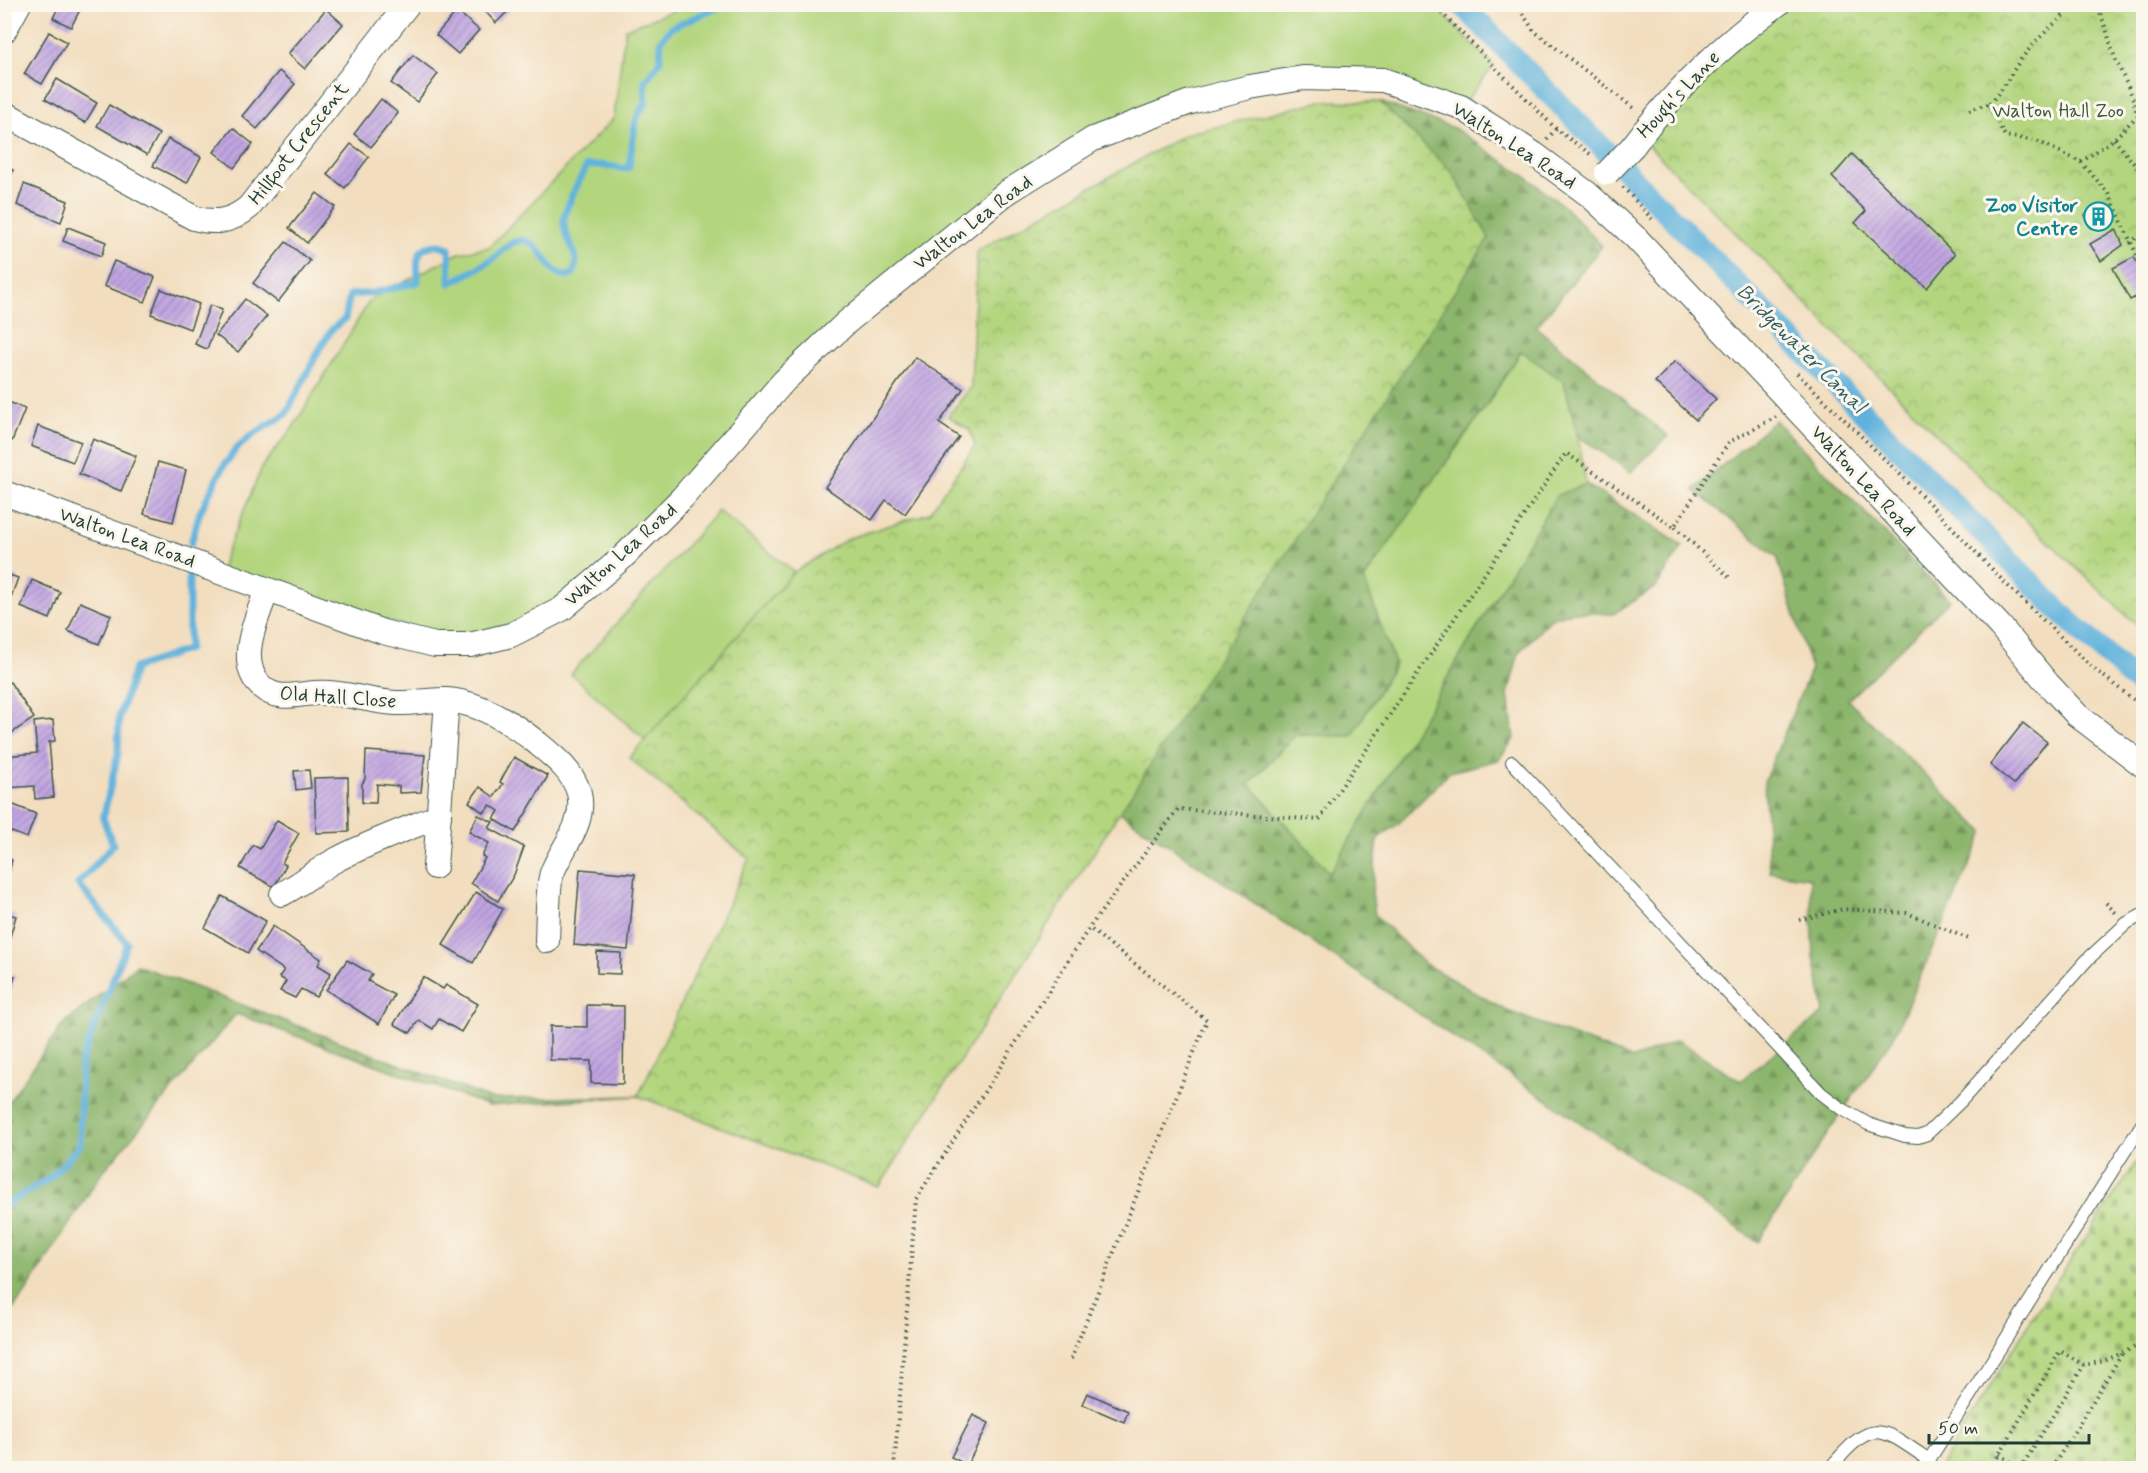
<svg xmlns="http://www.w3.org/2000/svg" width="2148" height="1473" font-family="Mynerve,sans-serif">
<defs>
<pattern id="forest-firs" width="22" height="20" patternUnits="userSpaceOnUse" patternTransform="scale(1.5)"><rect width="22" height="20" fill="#8db66d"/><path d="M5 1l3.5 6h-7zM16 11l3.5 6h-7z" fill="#73955a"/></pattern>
<pattern id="cemetery-stones" width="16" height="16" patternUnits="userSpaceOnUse" patternTransform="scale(1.5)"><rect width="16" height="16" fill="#b2d57e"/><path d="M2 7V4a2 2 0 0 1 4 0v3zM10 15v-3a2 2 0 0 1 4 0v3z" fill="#90ae68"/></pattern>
<pattern id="park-crowns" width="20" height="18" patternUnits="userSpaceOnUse" patternTransform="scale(1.5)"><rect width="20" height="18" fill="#b2d57e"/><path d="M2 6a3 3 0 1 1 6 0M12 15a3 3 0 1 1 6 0" fill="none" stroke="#90ae68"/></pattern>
<pattern id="building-hatch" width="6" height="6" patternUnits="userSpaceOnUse" patternTransform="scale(1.5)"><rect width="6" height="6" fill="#c1a5e2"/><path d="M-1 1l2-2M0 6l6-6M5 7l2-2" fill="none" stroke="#9c88b8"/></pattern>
</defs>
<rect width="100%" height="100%" fill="#fbf7ec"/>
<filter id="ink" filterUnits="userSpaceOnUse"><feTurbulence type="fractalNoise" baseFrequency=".0167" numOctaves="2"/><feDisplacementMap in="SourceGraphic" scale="12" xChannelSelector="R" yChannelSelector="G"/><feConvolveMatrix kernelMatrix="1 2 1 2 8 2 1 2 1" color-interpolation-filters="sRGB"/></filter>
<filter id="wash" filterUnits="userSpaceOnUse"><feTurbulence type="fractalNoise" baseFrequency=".008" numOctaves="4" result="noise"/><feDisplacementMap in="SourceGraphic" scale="24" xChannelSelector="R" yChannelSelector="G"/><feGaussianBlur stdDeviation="1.35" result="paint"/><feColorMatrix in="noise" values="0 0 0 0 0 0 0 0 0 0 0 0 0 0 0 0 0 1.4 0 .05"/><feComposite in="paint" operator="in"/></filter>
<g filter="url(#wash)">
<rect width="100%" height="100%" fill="#f2debf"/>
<g fill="#b2d57e" stroke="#688959" stroke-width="1.5">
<path d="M 690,4 L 1433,4 L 1494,66 L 1461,107 L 1383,80 L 1303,78 L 1093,139 L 847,322 L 562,609 L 470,645 L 221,573 L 224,558 L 263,465 L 292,429 L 370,300 L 459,253 L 489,247 L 614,118 L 625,29 Z"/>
<path d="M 1522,350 L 1564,382 L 1578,436 L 1586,484 L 1557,496 L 1330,874 L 1249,784 L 1295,735 L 1395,664 L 1363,579 L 1486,406 Z"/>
<path d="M 718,511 L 794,572 L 645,740 L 571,674 Z"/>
</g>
<g fill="url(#forest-firs)" stroke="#567a50" stroke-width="1.5">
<path d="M 1380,102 L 1454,128 L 1528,178 L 1565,207 L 1602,246 L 1536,327 L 1668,436 L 1631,472 L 1578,436 L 1564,382 L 1521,351 L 1486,406 L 1364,579 L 1395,664 L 1352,736 L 1295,735 L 1249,784 L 1330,873 L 1557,495 L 1586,484 L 1683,546 L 1656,587 L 1613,614 L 1572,612 L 1551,619 L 1519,652 L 1508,694 L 1514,739 L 1498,760 L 1450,772 L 1398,824 L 1378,838 L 1372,892 L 1375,915 L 1425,964 L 1505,1010 L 1634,1059 L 1678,1040 L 1740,1081 L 1824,1012 L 1814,957 L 1810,878 L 1770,872 L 1764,782 L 1811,669 L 1777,557 L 1694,490 L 1775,420 L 1950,600 L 1848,700 L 1984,832 L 1892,1040 L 1833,1125 L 1758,1242 L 1119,812 L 1489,238 L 1451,171 Z"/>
<path d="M 137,965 L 491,1099 L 638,1096 L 489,1106 L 236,1014 L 101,1174 L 24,1295 L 5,1319 L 5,1107 L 63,1024 Z"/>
</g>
<path fill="url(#cemetery-stones)" stroke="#688959" stroke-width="1.5" d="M 2143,1152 L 2143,1468 L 1939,1468 L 2036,1312 Z"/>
<g fill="url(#park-crowns)" stroke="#688959" stroke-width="1.5">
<path d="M 1779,5 L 2143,5 L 2143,631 L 1953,451 L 1643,140 Z"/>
<path d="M 1322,101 L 1380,102 L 1451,171 L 1489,238 L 879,1187 L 638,1096 L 749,859 L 629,758 L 794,572 L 849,538 L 929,513 L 975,446 L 970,430 L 948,416 L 971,387 L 977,251 L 1186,134 Z"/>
</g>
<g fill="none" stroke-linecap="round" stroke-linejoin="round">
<g stroke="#61b2dc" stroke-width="7">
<path d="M 191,543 L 200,512 L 223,467 L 237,448 L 252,435 L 286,414 L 320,348 L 332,329 L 345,319 L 350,295 L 373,293 L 418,282 C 418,268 413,249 431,246 C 438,244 443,245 449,249 L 450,283 C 464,276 478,269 491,260 C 499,255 508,243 517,241 C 545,235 545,282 572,275 C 584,257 566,243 564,225 C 562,211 580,180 587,166 L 600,165 L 626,169 L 629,167 L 635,126 L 638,115 L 646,103 L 645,81 L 660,61 L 661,40 L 672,27 L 727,4"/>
<path d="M 4,1206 L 51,1177 L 80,1145 L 81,1062 L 127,943 L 78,884 L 113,845 L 103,818 L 118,754 L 119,717 L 135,668 L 189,649 L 189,574"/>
</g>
<path stroke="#61b2dc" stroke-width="22" d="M 1461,4 L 2062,614 L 2144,689"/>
</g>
<g id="blocks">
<g fill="url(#building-hatch)">
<path d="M 60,4 L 83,4 L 71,27 L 53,18 Z"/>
<path d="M 478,4 L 515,4 L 496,23 Z"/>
<path d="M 326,9 L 343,24 L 305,69 L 288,54 Z"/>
<path d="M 457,11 L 479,30 L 458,54 L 436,35 Z"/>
<path d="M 49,32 L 67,42 L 42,84 L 24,74 Z"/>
<path d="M 413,55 L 438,74 L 417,102 L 391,83 Z"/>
<path d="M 279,71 L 295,84 L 257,129 L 242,116 Z"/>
<path d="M 57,79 L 97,103 L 85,123 L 45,99 Z"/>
<path d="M 381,99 L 398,113 L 371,147 L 354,134 Z"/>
<path d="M 109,105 L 159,134 L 147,155 L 97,126 Z"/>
<path d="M 233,128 L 253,144 L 234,168 L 214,152 Z"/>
<path d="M 168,139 L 201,157 L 187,183 L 153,166 Z"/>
<path d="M 351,144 L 369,157 L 345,188 L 327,174 Z"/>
<path d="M 1852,154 L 1955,254 L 1927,288 L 1855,223 L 1866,211 L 1832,177 Z"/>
<path d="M 4,167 L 13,170 L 5,193 L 4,193 Z"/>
<path d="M 24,184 L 68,201 L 61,222 L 17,205 Z"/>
<path d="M 317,193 L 335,207 L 307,243 L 289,228 Z"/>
<path d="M 2107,205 L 2113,219 L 2091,228 L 2085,215 Z"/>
<path d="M 68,227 L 106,242 L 101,256 L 63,241 Z"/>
<path d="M 2116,229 L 2123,245 L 2101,261 L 2090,244 Z"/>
<path d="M 286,242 L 310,261 L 278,302 L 253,283 Z"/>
<path d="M 2134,257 L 2144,276 L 2144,293 L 2130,300 L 2113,268 Z"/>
<path d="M 114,261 L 155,277 L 145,302 L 104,286 Z"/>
<path d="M 161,289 L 199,304 L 190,329 L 151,314 Z"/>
<path d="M 245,299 L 267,316 L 238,352 L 216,335 Z"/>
<path d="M 210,305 L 222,310 L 207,349 L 195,344 Z"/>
<path d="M 915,357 L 963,389 L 939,423 L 959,437 L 905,514 L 886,500 L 872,520 L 825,487 Z"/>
<path d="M 1675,361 L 1716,399 L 1696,420 L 1655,382 Z"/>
<path d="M 4,400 L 25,409 L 12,441 L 4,438 Z"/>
<path d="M 38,426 L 81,442 L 73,462 L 31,446 Z"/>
<path d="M 93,439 L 136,456 L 121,491 L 79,474 Z"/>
<path d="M 158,462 L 186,470 L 173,522 L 144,514 Z"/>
<path d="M 4,573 L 18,578 L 7,608 L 4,607 Z"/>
<path d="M 32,580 L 60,592 L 50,619 L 21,607 Z"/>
<path d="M 80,602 L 111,615 L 99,644 L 68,631 Z"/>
<path d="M 10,682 L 34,718 L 4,738 L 4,686 Z"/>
<path d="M 53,720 L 55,741 L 49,742 L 54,797 L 35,799 L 34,786 L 7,788 L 4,756 L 37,753 L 34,722 Z"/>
<path d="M 2023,723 L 2047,742 L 2014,784 L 1990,765 Z"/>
<path d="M 366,751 L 425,755 L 421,792 L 399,793 L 399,786 L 377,784 L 376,803 L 362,803 L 362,784 L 365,779 Z"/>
<path d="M 514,757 L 548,776 L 515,832 L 494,819 L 499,811 L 490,805 L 484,813 L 469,802 L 480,787 L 494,797 L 503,784 L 500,782 Z"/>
<path d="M 309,770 L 311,788 L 296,790 L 294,771 Z"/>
<path d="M 348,777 L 349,832 L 316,833 L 314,778 Z"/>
<path d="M 4,801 L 36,814 L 27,838 L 4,829 Z"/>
<path d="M 478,815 L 493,822 L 489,828 L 524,847 L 514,875 L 498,901 L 471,883 L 485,858 L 482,856 L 489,843 L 469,832 Z"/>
<path d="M 277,820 L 299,833 L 282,863 L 286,865 L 274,887 L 240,868 L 253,845 L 260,849 Z"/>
<path d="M 4,858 L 12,860 L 5,889 L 4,889 Z"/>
<path d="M 580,869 L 635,874 L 628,950 L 574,945 Z"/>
<path d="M 476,892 L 503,909 L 473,963 L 443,945 Z"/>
<path d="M 222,896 L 266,921 L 248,953 L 205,928 Z"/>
<path d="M 4,913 L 16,916 L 5,954 L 4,954 Z"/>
<path d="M 273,926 L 321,959 L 318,965 L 331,973 L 316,997 L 301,989 L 295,998 L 280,991 L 286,981 L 279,977 L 284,970 L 256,951 Z"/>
<path d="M 597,952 L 621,953 L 620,974 L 597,973 Z"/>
<path d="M 347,960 L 372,974 L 368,981 L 394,995 L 379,1024 L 326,990 Z"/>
<path d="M 4,973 L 15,976 L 5,1010 L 4,1010 Z"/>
<path d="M 423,977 L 443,989 L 446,985 L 478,1004 L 461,1032 L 439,1019 L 433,1029 L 419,1020 L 410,1033 L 394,1024 Z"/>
<path d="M 587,1005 L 624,1006 L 623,1084 L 591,1083 L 591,1061 L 550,1060 L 550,1026 L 587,1027 Z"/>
<path d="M 1087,1393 L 1128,1411 L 1124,1422 L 1082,1404 Z"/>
<path d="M 973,1415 L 989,1423 L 967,1465 L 951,1457 Z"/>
</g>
</g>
</g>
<g filter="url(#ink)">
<use href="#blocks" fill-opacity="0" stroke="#3f5549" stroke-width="1.5"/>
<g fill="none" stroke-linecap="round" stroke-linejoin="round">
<defs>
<g id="service">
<path d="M 1512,762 L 1821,1093 L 1839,1107 L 1868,1124 L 1905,1136 L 1918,1137 L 1927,1134 L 1961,1101 L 2088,959 L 2127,923 L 2144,914"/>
<path d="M 1830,1468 C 1873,1418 1878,1425 1929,1460"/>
<path d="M 1924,1468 L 2144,1121"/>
</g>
<g id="minor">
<path d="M 4,31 L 19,4"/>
<path d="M 4,113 L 194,218 C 215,224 231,222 249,207 L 408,4"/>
<path d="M 1633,146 C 1670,95 1726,41 1778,4"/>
<path d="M 4,493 L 383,632 L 435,645 L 470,645 L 511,635 L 562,609 L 623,557 L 682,498 L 784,381 L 847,322 L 1006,193 L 1093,139 L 1190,102 L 1250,87 L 1303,78 L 1383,80 L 1461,107 L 1534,154 L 1588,194 L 1636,238 L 2000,626 L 2048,684 L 2077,715 L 2144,766"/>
<path d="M 267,590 C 257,618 234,664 263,688 C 278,701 297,694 315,693 C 342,691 370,702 396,703 C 413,704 430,699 446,700 C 479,702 511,722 536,742 C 553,756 573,771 579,793 C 586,825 562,846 552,873 C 547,887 548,925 547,941"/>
<path d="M 435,867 L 447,700"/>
<path d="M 282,894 C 301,884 316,871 334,861 C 367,843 404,830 439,816"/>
</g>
</defs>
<use href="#service" stroke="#3f5549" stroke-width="14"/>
<use href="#minor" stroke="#3f5549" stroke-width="26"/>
<g stroke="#3f5549" stroke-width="4" stroke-dasharray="1.5 4.5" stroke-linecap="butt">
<path d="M 1433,4 L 1556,129"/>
<path d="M 1516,4 L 1534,31 L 1636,110"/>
<path d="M 2077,4 C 2057,21 2038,37 2022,58 C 2009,75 2005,90 1988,104 L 2005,136 L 2037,141 L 2081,162 L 2109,194 L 2144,271"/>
<path d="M 1969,110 L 1988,104"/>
<path d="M 1547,139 L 1556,129 L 1593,156"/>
<path d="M 2114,139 L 2144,176"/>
<path d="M 2081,162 L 2114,139 L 2137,116 C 2134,94 2123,78 2115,58 C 2108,40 2106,20 2094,4"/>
<path d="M 1623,187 L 1652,219"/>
<path d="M 2130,243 L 2144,232"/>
<path d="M 1797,373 L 1925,499 L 2008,586 L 2092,667 L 2144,708"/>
<path d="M 1675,527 L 1729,577"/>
<path d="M 2106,903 L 2116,913"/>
<path d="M 1799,920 L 1843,909 L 1907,913 L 1971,940"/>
<path d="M 1071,1359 L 1207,1020 L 1089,928"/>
<path d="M 1999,1455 L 2021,1468"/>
<path d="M 894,1468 L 916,1199 L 1089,928 L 1178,809 L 1319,820 L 1566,453 L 1674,527 L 1729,442 L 1776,417"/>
<path d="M 1991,1468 L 2060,1351 L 2084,1365 L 2104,1361 L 2144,1343"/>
<path d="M 2021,1468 L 2084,1365"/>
<path d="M 2052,1468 L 2122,1354"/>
</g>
<use href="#service" stroke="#fff" stroke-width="12"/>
<use href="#minor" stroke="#fff" stroke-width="24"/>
<defs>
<path id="minor-bridge" d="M 1607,173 L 1633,146"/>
</defs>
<use href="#minor-bridge" stroke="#3f5549" stroke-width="26" stroke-linecap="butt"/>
<use href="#minor-bridge" stroke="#fff" stroke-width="24"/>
</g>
</g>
<defs>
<symbol id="building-ring" viewBox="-11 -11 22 22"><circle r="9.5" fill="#fbf7ec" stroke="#0f9aa8" stroke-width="1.5"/><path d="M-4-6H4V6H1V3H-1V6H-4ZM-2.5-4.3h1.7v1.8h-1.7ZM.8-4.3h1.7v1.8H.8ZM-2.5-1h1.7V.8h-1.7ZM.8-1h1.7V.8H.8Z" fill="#0f9aa8"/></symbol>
</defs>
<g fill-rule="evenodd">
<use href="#building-ring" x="2082" y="200" width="33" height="33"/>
</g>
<g text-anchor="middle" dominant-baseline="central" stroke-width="6" stroke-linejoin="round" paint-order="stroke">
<g font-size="20" fill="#1f3d34" stroke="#fbf7ec">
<text transform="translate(1679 95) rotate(-47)">Hough's Lane</text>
<text transform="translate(299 144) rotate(-52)">Hillfoot Crescent</text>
<text transform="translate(1514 146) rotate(33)">Walton Lea Road</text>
<text transform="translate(973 223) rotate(-37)">Walton Lea Road</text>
<text transform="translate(1863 481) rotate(47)">Walton Lea Road</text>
<text transform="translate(127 538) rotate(20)">Walton Lea Road</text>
<text transform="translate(621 555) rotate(-42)">Walton Lea Road</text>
<text transform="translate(338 698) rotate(4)">Old Hall Close</text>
</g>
<g font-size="20" fill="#3c5b43" stroke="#fbf7ec">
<text x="2058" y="111">Walton Hall Zoo</text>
</g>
<g font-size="20" font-weight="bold" fill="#0d838f" stroke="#fbf7ec" text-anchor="end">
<text x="2078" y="206">Zoo Visitor<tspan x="2078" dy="23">Centre</tspan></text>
</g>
<g font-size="21" font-style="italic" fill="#336066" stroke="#fbf7ec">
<text transform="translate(1801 349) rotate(45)">Bridgewater Canal</text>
</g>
</g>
<rect width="2148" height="1473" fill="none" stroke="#fbf7ec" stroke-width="24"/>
<path d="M1929 1434v9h160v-9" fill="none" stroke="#1f3d34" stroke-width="3"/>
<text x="1938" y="1434" font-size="18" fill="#1f3d34" stroke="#fbf7ec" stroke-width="4.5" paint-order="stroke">50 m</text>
</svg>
